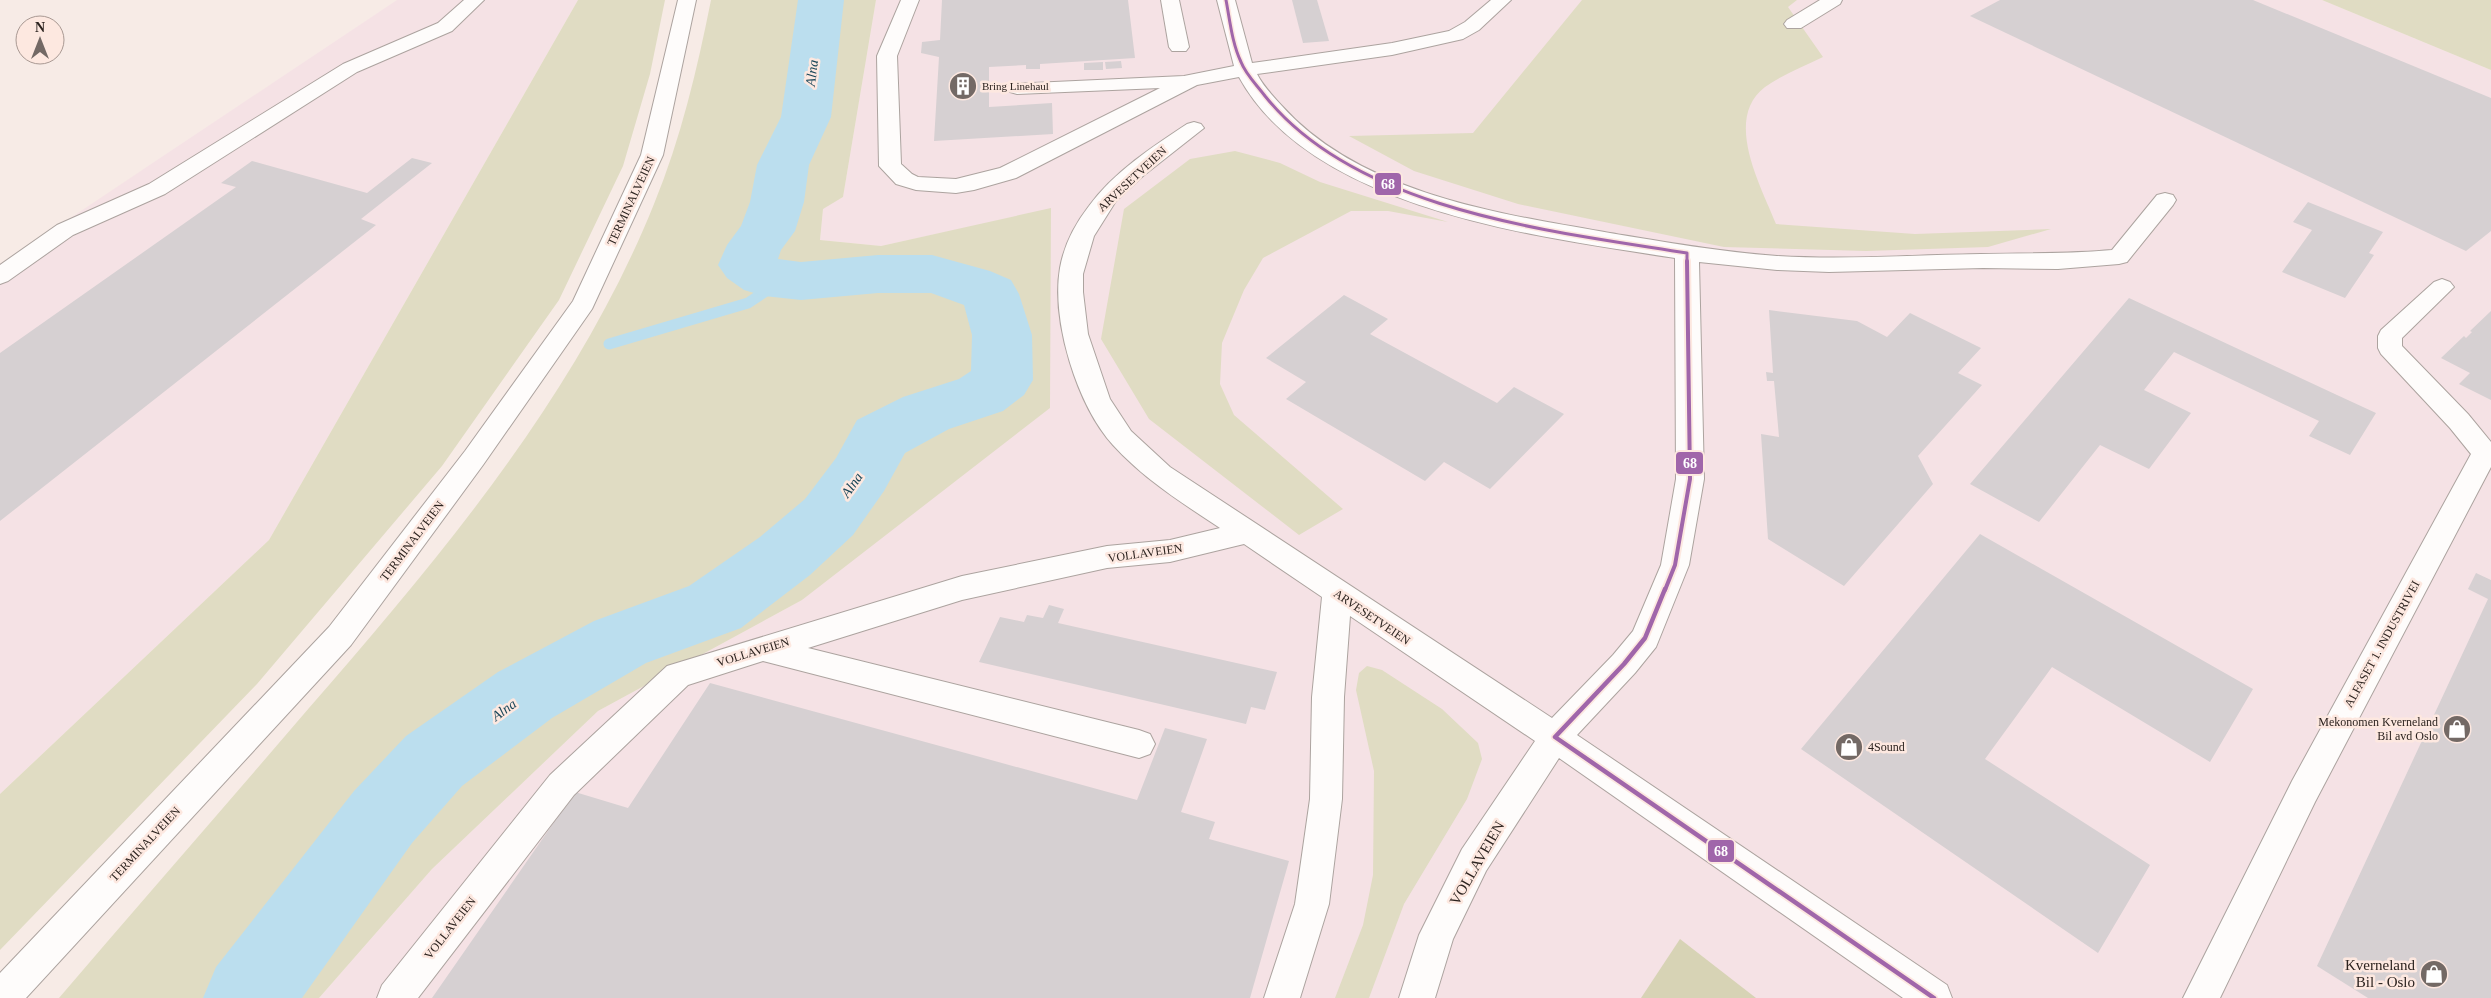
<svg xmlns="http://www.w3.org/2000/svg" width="2491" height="998" font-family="Georgia,serif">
<rect width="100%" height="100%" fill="#f7ebe6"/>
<g fill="#f5e2e5">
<path d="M 397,0 L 578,0 L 269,540 L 0,794 L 0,265 Z"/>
<path d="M 876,0 L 2322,0 L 2491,70 L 2491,998 L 319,998 L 432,869 L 598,711 L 802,600 L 1051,209 L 881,246 L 820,240 L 823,208 L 843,197 Z"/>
</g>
<g fill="#e0dcc3">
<path d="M 578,0 L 665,0 L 650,74 L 623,166 L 559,300 L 442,466 L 257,684 L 0,950 L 0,794 L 269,540 Z"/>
<path d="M 711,0 L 876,0 L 843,197 L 823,209 L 820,240 L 881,246 L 1051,208 L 1050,408 L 802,600 L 598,711 L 432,869 L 319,998 L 59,998 C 142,901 226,805 309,708 C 442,555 577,395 654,204 C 681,138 697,70 711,0 Z"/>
<path d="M 1582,0 L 1797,0 L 1788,7 L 1823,57 C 1804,66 1782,75 1765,87 C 1723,119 1761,186 1776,224 L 1915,234 L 2051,229 L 1988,247 L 1866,251 L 1724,247 L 1518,204 L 1414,171 L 1349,136 L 1473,133 Z"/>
<path d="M 2322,0 L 2491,0 L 2491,70 Z"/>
<path d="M 1235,151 L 1280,163 L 1320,182 L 1448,222 L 1388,211 L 1351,211 L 1263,258 L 1244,290 L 1222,343 L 1220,384 L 1234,415 L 1343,509 L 1299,535 L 1149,419 L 1101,339 L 1124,209 L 1190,159 Z"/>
<path d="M 1367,666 L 1382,670 L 1442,709 L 1478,743 L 1482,759 L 1467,799 L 1404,904 L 1369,998 L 1335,998 L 1363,925 L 1373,875 L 1374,771 L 1356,690 L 1359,673 Z"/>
</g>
<path fill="#d7d3b5" d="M 1680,939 L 1756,998 L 1641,998 Z"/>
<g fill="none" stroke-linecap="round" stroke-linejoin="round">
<path stroke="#bbdeee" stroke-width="11" d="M 609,344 L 748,303 L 784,279"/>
<path fill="#bbdeee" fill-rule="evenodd" d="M 798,0 L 844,0 L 831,117 L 809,165 L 804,202 L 795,231 L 781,250 L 778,259 L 801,262 L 878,255 L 932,255 L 990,271 L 1011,280 L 1019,294 L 1032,335 L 1033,380 L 1024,395 L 1003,411 L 949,429 L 905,453 L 884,491 L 853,535 L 810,575 L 741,628 L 646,663 L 552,718 L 462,786 L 412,843 L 302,998 L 203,998 L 216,967 L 354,791 L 406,736 L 498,672 L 594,621 L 689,586 L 760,537 L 805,499 L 836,458 L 857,420 L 903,397 L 959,379 L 971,371 L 972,335 L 964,305 L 931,293 L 878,293 L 801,300 L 764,296 L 744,290 L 727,278 L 718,265 L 727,245 L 741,226 L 750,202 L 757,165 L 781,117 Z"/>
</g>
<g fill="#d6d0d2">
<path d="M 942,0 L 1128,0 L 1135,58 L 1040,64 L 1040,69 L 1026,69 L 1026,65 L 989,67 L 989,107 L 1052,103 L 1053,134 L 934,141 L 939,57 L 921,53 L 922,42 L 940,40 Z"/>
<path d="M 1292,0 L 1317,0 L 1329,41 L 1303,43 Z"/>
<path d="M 2000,0 L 2253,0 L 2491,98 L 2491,231 L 2466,251 L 1970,16 Z"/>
<path d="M 1121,61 L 1122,68 L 1106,69 L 1105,62 Z"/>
<path d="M 1103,62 L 1103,70 L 1084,70 L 1084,63 Z"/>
<path d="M 412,158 L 432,163 L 361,219 L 376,225 L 0,521 L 0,353 L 236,187 L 221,183 L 252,161 L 367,193 Z"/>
<path d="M 2308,202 L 2383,232 L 2369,253 L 2374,255 L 2345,298 L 2282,272 L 2312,230 L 2293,222 Z"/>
<path d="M 1344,295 L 1388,319 L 1370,334 L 1497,403 L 1514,387 L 1564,414 L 1490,489 L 1444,462 L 1425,481 L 1286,399 L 1306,382 L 1266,358 Z"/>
<path d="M 2129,298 L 2337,395 L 2376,413 L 2350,455 L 2309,436 L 2319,421 L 2174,352 L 2144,390 L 2191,413 L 2149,469 L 2100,445 L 2039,522 L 1970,484 Z"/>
<path d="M 1769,310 L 1857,321 L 1887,337 L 1910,313 L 1981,348 L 1958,373 L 1982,385 L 1918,456 L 1933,484 L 1844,586 L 1768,539 L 1761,434 L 1779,437 L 1774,381 L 1767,381 L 1766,372 L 1773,373 Z"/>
<path d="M 2491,311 L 2491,400 L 2459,384 L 2470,373 L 2441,358 L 2464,336 L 2466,338 L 2472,332 L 2470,331 Z"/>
<path d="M 1980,534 L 2253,689 L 2210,762 L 2052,667 L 1985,759 L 2150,865 L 2098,953 L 1801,749 Z"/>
<path d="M 2476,573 L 2491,580 L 2491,998 L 2368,998 L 2317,966 L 2488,599 L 2468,589 Z"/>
<path d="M 1049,605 L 1064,609 L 1058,623 L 1277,672 L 1265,710 L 1251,707 L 1246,724 L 979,662 L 1000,617 L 1024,622 L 1027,615 L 1043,618 Z"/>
<path d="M 710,683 L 1137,800 L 1165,728 L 1207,739 L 1181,812 L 1215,822 L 1209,839 L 1289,861 L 1250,998 L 432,998 L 575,792 L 628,808 Z"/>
</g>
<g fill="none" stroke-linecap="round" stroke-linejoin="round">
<defs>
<g id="minor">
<path d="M 464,0 L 484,0 L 452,31 L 357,72 L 165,194 L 73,235 L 8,281 L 0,284 L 0,265 L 57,225 L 149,184 L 343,64 L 438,23 Z"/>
<path d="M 678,0 L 696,0 L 663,155 L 592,309 L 483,465 L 351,645 L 26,998 L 0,998 L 0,973 L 329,627 L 465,451 L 573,301 L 641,155 Z"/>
<path d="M 901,0 L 919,0 L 897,56 L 901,164 L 912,174 L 918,177 L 956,179 L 1000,168 L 1160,88 L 1017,94 L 1010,92 L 1007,88 L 1010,84 L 1184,76 L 1234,66 L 1217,0 L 1235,0 L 1252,63 L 1392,43 L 1449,31 L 1465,22 L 1491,0 L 1511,0 L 1479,30 L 1463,39 L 1392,55 L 1257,74 C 1263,86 1273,96 1282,106 C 1361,194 1500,214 1610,233 C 1665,242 1721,252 1777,256 C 1845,260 1913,255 1981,254 C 2025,253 2068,254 2112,250 L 2157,195 L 2165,193 L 2173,195 L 2176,200 L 2173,205 L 2127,262 L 2119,264 L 2058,269 L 1983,268 L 1829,272 L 1777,270 L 1699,262 L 1704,479 L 1689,565 L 1656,647 L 1635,673 L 1577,735 L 1947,985 L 1952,998 L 1903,998 L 1559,758 L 1486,871 L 1453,939 L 1435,998 L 1399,998 L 1419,935 L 1462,849 L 1535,741 L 1350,616 L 1344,697 L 1342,799 L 1329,904 L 1300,998 L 1264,998 L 1295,904 L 1310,799 L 1312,697 L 1322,597 L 1244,544 L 1170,562 L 1107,568 L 962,600 L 808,648 L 1139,730 L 1150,734 L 1155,744 L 1150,754 L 1139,758 L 763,661 L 688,685 L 574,795 L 418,998 L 377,998 L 382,985 L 550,775 L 667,666 L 962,576 L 1107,546 L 1170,540 L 1220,528 C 1182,503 1144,479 1113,445 C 1077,405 1051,321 1060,268 C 1064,245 1075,224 1089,206 C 1114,172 1152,147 1187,124 L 1194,122 L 1201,124 L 1204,128 L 1143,176 L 1116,201 L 1094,236 L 1083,274 L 1083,292 L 1088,334 L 1110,399 L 1131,431 L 1170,467 L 1552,718 L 1613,655 L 1633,631 L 1661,565 L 1676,479 L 1675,258 C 1540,237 1312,210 1239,77 L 1197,85 L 1016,178 L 974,190 L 956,193 L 916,190 L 896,184 L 879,166 L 877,56 Z"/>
<path d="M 1161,0 L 1179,0 L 1189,47 L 1186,51 L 1172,51 L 1169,47 Z"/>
<path d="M 1820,0 L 1842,0 L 1840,4 L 1801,28 L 1787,28 L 1784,24 L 1787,20 Z"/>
<path d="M 2442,279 L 2450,282 L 2454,287 L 2402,338 L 2402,346 L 2468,414 L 2491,442 L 2491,467 L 2315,802 L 2220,998 L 2183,998 L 2292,781 L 2471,454 L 2450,428 L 2381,354 L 2378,348 L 2378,336 L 2381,330 L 2434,282 Z"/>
</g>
</defs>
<use href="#minor" stroke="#aca39f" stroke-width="2"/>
<use href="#minor" fill="#fefcfb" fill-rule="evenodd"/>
<defs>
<path id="bus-1-far2" d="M 1226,0 C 1230,21 1232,43 1241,62 C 1246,75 1257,85 1265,96 C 1357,211 1550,231 1687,253 L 1687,263"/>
<path id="bus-1-far1" d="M 1665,590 L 1675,565 L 1690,479 L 1687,261"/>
<path id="bus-1" d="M 1665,589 L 1645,638 L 1624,664 L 1555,737 L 1934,998"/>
</defs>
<use href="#bus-1-far2" stroke="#fde8e0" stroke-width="6"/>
<use href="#bus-1-far1" stroke="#fde8e0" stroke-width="8"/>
<use href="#bus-1" stroke="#fde8e0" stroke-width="8"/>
<use href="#bus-1-far2" stroke="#a066aa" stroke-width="3"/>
<use href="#bus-1-far1" stroke="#a066aa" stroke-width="4"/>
<use href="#bus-1" stroke="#a066aa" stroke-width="4.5"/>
</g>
<defs>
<symbol id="building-disc" viewBox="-11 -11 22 22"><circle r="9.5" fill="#736965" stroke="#fde8e0"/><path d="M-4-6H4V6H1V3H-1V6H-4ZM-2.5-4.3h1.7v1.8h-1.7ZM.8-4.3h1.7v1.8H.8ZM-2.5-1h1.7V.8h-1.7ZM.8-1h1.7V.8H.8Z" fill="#fff"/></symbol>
<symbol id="shop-disc" viewBox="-11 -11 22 22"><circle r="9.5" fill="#736965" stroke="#fde8e0"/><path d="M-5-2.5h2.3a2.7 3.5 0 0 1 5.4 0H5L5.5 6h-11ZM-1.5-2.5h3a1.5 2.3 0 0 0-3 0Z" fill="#fff"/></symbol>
</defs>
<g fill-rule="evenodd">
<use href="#building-disc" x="947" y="70" width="32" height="32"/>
<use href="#shop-disc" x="2441" y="713" width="32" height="32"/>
<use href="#shop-disc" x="1833" y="731" width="32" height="32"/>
<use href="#shop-disc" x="2418" y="958" width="32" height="32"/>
</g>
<g text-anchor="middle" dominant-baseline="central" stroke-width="5" stroke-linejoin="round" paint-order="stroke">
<g font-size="11" fill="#2c231f" stroke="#fde8e0" text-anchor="start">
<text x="982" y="86">Bring Linehaul</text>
</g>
<g font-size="12" fill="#2c231f" stroke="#fde8e0">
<text transform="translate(1132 179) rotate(-43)">ARVESETVEIEN</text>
<text transform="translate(631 201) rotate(-65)">TERMINALVEIEN</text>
<text transform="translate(412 541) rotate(-53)">TERMINALVEIEN</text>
<text transform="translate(1145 553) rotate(-8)">VOLLAVEIEN</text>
<text transform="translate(1372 617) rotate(34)">ARVESETVEIEN</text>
<text transform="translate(2382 644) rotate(-61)">ALFASET 1. INDUSTRIVEI</text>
<text transform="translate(753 652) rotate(-17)">VOLLAVEIEN</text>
<text transform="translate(145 844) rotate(-47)">TERMINALVEIEN</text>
<text transform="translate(450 928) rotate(-52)">VOLLAVEIEN</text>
</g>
<g font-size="12" fill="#2c231f" stroke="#fde8e0" text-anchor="end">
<text x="2438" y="722">Mekonomen Kverneland<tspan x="2438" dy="14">Bil avd Oslo</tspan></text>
<text x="1868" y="747" text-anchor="start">4Sound</text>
</g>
<g font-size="14" font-style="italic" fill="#184558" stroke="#fde8e0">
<text transform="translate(812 73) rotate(-83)">Alna</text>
<text transform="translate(852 485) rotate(-55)">Alna</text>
<text transform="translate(504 710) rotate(-36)">Alna</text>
</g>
<g font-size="15" fill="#2c231f" stroke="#fde8e0">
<text transform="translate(1477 863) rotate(-60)">VOLLAVEIEN</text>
</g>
<g font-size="15" fill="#2c231f" stroke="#fde8e0" text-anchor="end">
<text x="2415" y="965">Kverneland<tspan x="2415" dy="17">Bil - Oslo</tspan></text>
</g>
</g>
<g stroke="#fde8e0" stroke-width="2">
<rect x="1374" y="172" width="28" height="24" rx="5" fill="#a066aa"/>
<rect x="1675" y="451" width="29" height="24" rx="5" fill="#a066aa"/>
<rect x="1707" y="839" width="28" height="24" rx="5" fill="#a066aa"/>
</g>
<g font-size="14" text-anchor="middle" font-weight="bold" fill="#fff">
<text x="1388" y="189">68</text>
<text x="1690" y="468">68</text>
<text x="1721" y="856">68</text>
</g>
<g transform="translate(40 40)"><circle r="24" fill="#fde8e0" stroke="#a99993"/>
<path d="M0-4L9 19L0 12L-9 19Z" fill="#736965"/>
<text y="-8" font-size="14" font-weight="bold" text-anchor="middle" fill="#2c231f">N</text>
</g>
</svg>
